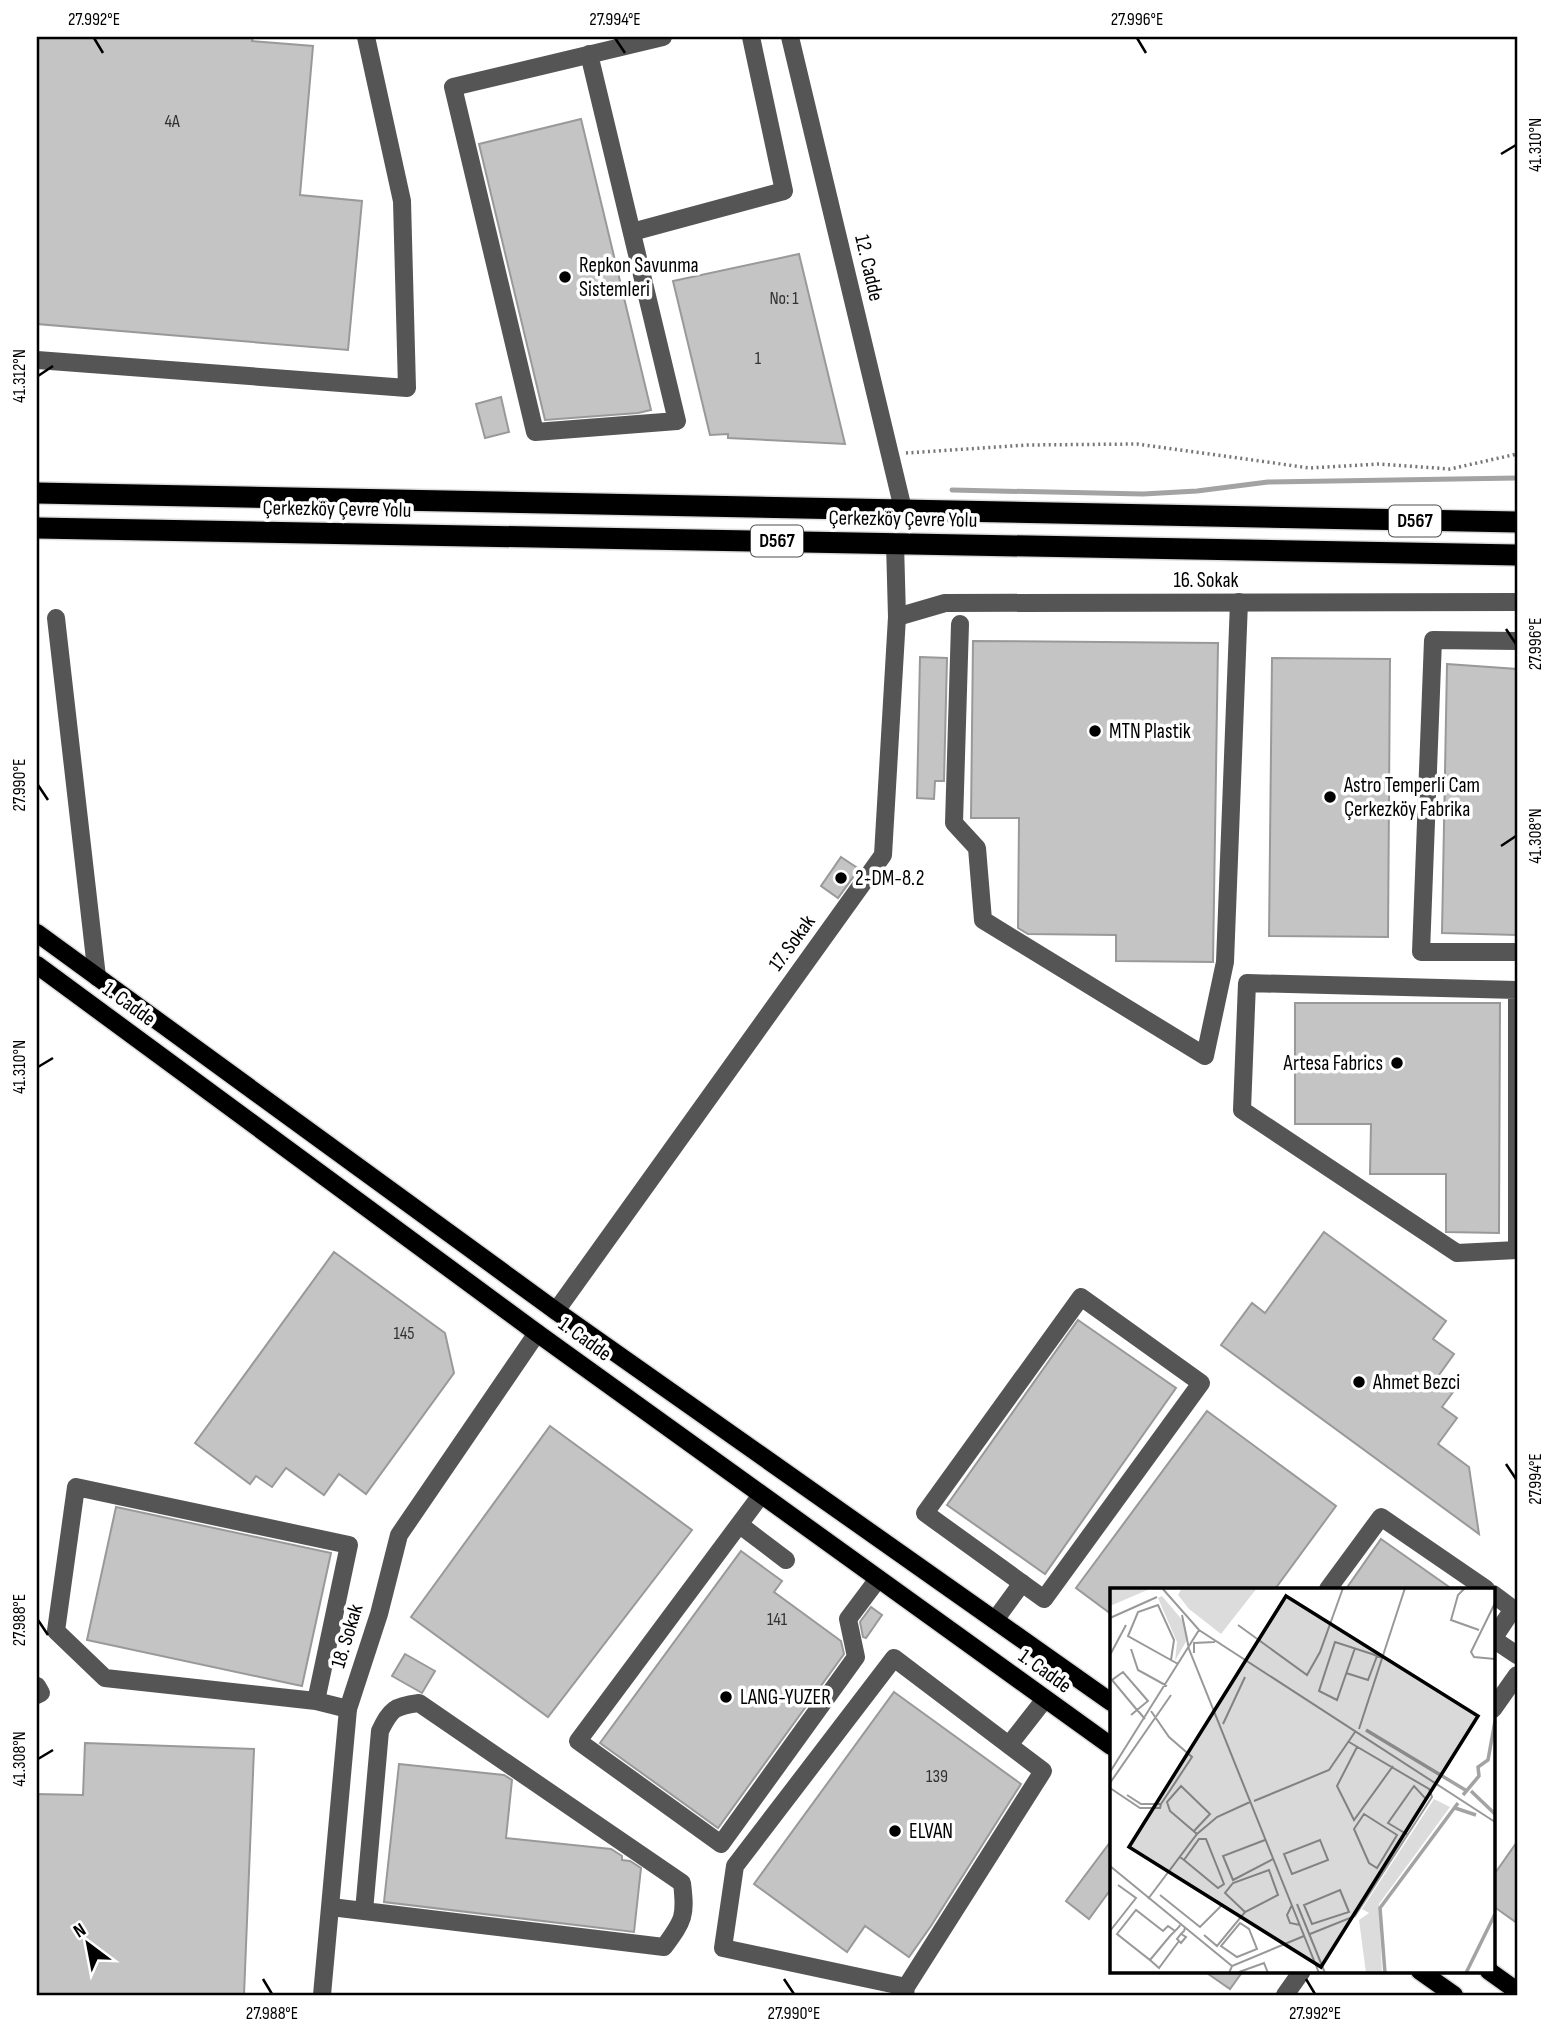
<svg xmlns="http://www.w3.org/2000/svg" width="1554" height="2032" font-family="'Sofia Sans Condensed',sans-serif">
<rect width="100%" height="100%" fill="#fff"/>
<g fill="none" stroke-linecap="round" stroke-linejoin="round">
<path stroke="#a3a3a3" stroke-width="5" d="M 952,490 L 1143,494 L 1197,491 L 1268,482 L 1517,478"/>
</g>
<g fill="#c4c4c4" stroke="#999" stroke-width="2">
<path d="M 37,37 L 253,37 L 252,41 L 313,46 L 300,195 L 362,201 L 348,350 L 37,324 Z"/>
<path d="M 581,119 L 651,410 L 638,413 L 545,420 L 479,144 Z"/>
<path d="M 799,254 L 845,444 L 728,438 L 728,434 L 710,435 L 673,281 Z"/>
<path d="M 501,397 L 509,432 L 485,438 L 476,404 Z"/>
<path d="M 973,641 L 1218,643 L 1213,962 L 1116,961 L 1116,935 L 1028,934 L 1018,928 L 1019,818 L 971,818 Z"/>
<path d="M 920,657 L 947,658 L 944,781 L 935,781 L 934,799 L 917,798 Z"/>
<path d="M 1272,658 L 1390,659 L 1388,937 L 1269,936 Z"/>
<path d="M 1447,664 L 1517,669 L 1517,935 L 1442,933 Z"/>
<path d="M 841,857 L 859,869 L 838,898 L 821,886 Z"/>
<path d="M 1295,1003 L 1500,1003 L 1499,1233 L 1446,1232 L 1446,1174 L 1370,1174 L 1371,1124 L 1295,1124 Z"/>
<path d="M 1324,1232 L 1446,1321 L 1433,1339 L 1454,1354 L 1439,1375 L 1456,1388 L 1442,1407 L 1457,1418 L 1438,1444 L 1469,1467 L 1479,1534 L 1221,1345 L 1252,1303 L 1265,1313 Z"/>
<path d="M 334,1252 L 445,1333 L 454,1373 L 366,1494 L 339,1474 L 324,1495 L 286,1468 L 272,1487 L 256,1476 L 250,1484 L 195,1443 Z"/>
<path d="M 1078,1320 L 1176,1388 L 1045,1574 L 947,1505 Z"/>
<path d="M 1207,1411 L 1336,1506 L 1275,1589 L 1111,1589 L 1111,1614 L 1076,1588 Z"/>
<path d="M 550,1426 L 692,1530 L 548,1717 L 411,1617 Z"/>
<path d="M 116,1507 L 331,1553 L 302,1686 L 87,1640 Z"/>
<path d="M 1381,1539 L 1452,1589 L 1346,1589 Z"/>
<path d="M 741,1551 L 782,1581 L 774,1592 L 841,1641 L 844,1654 L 718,1828 L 600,1743 Z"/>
<path d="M 871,1607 L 882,1615 L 866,1638 L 863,1637 L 860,1622 Z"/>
<path d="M 405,1654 L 435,1671 L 422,1693 L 392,1676 Z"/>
<path d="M 894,1692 L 1021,1784 L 931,1926 L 909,1957 L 865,1926 L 847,1952 L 754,1884 Z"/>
<path d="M 85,1743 L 254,1749 L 244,1995 L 37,1995 L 37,1794 L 83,1795 Z"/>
<path d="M 399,1764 L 504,1775 L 512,1780 L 506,1838 L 611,1849 L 622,1856 L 622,1860 L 630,1861 L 641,1868 L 634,1932 L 384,1902 Z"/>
<path d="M 1111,1841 L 1111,1889 L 1089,1919 L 1066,1901 Z"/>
<path d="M 1517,1842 L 1517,1923 L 1493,1906 L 1493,1876 Z"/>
<path d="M 1204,1971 L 1243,1971 L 1230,1989 Z"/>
</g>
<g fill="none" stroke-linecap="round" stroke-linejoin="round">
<defs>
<g id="major">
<path d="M 37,933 L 556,1311 L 1111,1702"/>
<path d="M 37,965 L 537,1333 L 1111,1746"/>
<path d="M 1420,1971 L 1454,1995"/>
<path d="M 1489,1971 L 1517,1991"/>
</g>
<g id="highway">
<path d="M 37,493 L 1517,522"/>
<path d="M 37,528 L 1517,555"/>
</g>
</defs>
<use href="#major" stroke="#dbdbdb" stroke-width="21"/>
<use href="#highway" stroke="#dbdbdb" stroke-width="24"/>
<path stroke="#777" stroke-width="3.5" stroke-dasharray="2 3.5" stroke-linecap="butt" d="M 906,453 L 1027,445 L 1137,444 L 1310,468 L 1379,464 L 1450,469 L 1517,454"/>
<g stroke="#555" stroke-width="18">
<path d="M 790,37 L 903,509"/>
<path d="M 589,54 L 677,421 L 535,432 L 453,87 L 663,37"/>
<path d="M 632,232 L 784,191 L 751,37"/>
<path d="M 37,360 L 407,388 L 402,201 L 366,37"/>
<path d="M 897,617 L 945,603 L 1517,602"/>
<path d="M 56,618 L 97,977"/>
<path d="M 960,624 L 954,823 L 977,848 L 983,920 L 1205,1056 L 1225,962 L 1239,602"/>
<path d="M 1517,641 L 1433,640 L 1421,952 L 1517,952"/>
<path d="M 1247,983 L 1517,990 L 1517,1250 L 1457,1253 L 1242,1110 Z"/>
<path d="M 1081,1297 L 1201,1383 L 1044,1599 L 925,1513 Z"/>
<path d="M 556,1311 L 883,855 L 897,617 L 895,543"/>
<path d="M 761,1495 L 578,1741 L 721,1844 L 856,1657 L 848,1619 L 878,1579"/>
<path d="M 740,1525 L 786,1560"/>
<path d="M 1328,1589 L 1381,1517 L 1486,1589"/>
<path d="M 1493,1594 L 1513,1609 L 1493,1639"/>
<path d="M 995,1620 L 1022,1583"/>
<path d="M 1493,1639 L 1517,1655"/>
<path d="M 37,1686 L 41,1693 L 37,1695"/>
<path d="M 316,1701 L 349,1545 L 76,1487 L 56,1631 L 105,1678 L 316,1701 L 348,1709"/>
<path d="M 1493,1709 L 1517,1675"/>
<path d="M 1009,1745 L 1045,1699"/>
<path d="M 331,1907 L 364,1911 L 664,1947 C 684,1920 686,1916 682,1883 L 419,1703 C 394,1706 391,1709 380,1731 L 364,1911"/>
<path d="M 322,1995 L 348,1709 L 379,1614 L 399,1535 L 537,1333"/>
<path d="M 905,1995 L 906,1987 L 1043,1771 L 894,1658 L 735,1866 L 723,1948 L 906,1987"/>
<path d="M 1285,1995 L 1302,1971"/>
</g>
<use href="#major" stroke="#000" stroke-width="18"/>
<use href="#highway" stroke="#000" stroke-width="21"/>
</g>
<path fill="none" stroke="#000" stroke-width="2.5" d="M 94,38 L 103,53M 615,38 L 625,53M 1137,38 L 1146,53M 1501,154 L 1516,145M 38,376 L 53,366M 1506,629 L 1516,644M 38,785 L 48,800M 1501,846 L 1516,836M 38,1067 L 53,1058M 1506,1464 L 1516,1479M 38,1620 L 48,1635M 38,1759 L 53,1750M 263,1979 L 272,1994M 784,1979 L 794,1994M 1306,1979 L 1315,1994"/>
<g fill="#000" stroke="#fff" stroke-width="2.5">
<circle cx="565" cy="277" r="7"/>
<circle cx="1095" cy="731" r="7"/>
<circle cx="1330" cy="797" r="7"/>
<circle cx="841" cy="878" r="7"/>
<circle cx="1397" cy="1063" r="7"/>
<circle cx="1359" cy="1382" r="7"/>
<circle cx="726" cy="1697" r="7"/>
<circle cx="895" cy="1831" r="7"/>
</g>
<g text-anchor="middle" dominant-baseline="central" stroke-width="7" stroke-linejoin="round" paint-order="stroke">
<g font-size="18" fill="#313131">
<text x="172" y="121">4A</text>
<text x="784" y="298">No: 1</text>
<text x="758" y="358">1</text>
<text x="404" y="1333">145</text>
<text x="777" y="1619">141</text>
<text x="937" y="1776">139</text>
</g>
<g fill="#fff" stroke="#4c4c4c" stroke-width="2">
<rect x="1389" y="505.5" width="52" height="31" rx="5"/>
<rect x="751" y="525.5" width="52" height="31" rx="5"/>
</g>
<g font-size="19" font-weight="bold" fill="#000">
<text x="1415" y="521">D567</text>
<text x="777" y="541">D567</text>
</g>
<g font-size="21" fill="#000" stroke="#fff" text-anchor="start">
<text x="579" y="265">Repkon Savunma<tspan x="579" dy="24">Sistemleri</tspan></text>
<text x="1109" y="731">MTN Plastik</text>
<text x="1344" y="785">Astro Temperli Cam<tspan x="1344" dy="24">Çerkezköy Fabrika</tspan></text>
<text x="855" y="878">2-DM-8.2</text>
<text x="1383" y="1063" text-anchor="end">Artesa Fabrics</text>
<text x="1373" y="1382">Ahmet Bezci</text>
<text x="740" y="1697">LANG-YUZER</text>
<text x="909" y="1831">ELVAN</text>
</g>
<g font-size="21" fill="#000" stroke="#fff">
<text transform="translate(869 268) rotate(77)">12. Cadde</text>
<text transform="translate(337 509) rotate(1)">Çerkezköy Çevre Yolu</text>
<text transform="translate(903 519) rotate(1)">Çerkezköy Çevre Yolu</text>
<text x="1206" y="580">16. Sokak</text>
<text transform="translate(792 943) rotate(-54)">17. Sokak</text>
<text transform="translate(129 1004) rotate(36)">1. Cadde</text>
<text transform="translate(585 1339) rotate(36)">1. Cadde</text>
<text transform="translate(347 1636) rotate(-73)">18. Sokak</text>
<text transform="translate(1045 1671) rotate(36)">1. Cadde</text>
</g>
</g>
<g transform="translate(1110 1588)">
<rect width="385" height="385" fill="#fff"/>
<path d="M 0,0 L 42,0 L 0,18 ZM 72,0 L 147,0 L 111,46 L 79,21 L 68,7 ZM 52,8 L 74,34 L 78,50 L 65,73 L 67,54 L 48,10 ZM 324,211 L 340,219 L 269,316 L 272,385 L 256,385 L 249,332 L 259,325 L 252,321 Z" fill="#dcdcdc"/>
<path fill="none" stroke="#a3a3a3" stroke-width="3.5" d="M 256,142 L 357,203M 361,203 L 385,226M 353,207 L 369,188 L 368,179 L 378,172 L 385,133M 345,220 L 366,227M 275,385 L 270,320 L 348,215M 356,385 L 385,326"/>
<path fill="none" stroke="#999" stroke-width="2" d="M 52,0 L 89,42 L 385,234M 355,0 L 348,7 L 341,32 L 369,42M 385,15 L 361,64 L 364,69 L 385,71M 72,27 L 79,61 L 209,385M 0,30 L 47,9M 128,37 L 197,87 L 210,64 L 233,0M 245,60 L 227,112 L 209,103 L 225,54 L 262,66 L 272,70M 21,61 L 28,82 L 57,98M 84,65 L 84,55 L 105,54M 0,67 L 16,37M 61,72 L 64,52 L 48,17 L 28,24 L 18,48 L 68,76M 236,85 L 258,92 L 267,68M 41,123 L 59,149 L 82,169 L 51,216M 21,127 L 27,122 L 38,113 L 13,84 L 2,92 L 27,122 L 29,124 L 35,131M 113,136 L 135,89M 249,141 L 295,0M 247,159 L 227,198 L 244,232 L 283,178M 0,184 L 89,42M 0,195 L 61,107M 0,200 L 30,220 L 50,220 L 51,216 L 31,216 L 17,207M 144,213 L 219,182 L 245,144M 254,226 L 287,247 L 267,280 L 259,275 L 244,241 ZM 84,243 L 100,226 L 71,198 L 57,214 L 60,223 L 87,246M 298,247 L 278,235 L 304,198 L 316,211 L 303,231M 155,252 L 113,268 L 123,292 L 163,271M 210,252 L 218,272 L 182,286 L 174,266 ZM 70,269 L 74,272 L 108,300 L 114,296 L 96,251 L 89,251 L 74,272M 0,278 L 122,378M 230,302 L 239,324 L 202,336 L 194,317 ZM 50,307 L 90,339 L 113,316M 38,311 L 87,246 L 107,229 L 140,214M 187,316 L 215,385M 182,317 L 177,327 L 180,335 L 190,337M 130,335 L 139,341 L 147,361 L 127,369 L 111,358 ZM 0,343 L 26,310 L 8,297M 65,343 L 58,338 L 53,343 L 26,322 L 7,346 L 40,372 L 60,348 L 69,339 L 70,337M 71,346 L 76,349 L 71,355 L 67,351 L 71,346 L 74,343 L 75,340M 200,346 L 245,328 L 322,209 L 319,201 L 239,154M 94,347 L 107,358 L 135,324 L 168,307 L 159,282 L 123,295 L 115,305 L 135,324M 40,372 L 49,380 L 69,353M 129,384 L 154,375 L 158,385M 119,385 L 122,378 L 194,348"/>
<path fill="#000" fill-opacity="0.15" stroke="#000" stroke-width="3.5" d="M 176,8 L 368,128 L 211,379 L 19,259 Z"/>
<rect width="385" height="385" fill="none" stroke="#000" stroke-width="3.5"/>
</g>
<rect width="1554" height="2032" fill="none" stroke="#ffffff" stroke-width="77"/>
<g transform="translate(88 1944) rotate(328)" stroke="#ffffff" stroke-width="5" paint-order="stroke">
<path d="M0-5L12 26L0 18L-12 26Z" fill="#000000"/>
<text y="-10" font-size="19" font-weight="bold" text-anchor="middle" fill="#000000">N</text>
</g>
<rect x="38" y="38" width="1478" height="1956" fill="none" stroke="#000" stroke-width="2.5"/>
<g font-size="18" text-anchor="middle" fill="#000">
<text x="94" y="25">27.992°E</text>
<text x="615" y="25">27.994°E</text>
<text x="1137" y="25">27.996°E</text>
<text transform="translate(1535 145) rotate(-90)" y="6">41.310°N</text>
<text transform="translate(19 376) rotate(-90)" y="6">41.312°N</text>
<text transform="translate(1535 644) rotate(-90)" y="6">27.996°E</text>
<text transform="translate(19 785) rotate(-90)" y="6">27.990°E</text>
<text transform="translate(1535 836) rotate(-90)" y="6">41.308°N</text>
<text transform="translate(19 1067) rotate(-90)" y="6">41.310°N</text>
<text transform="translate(1535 1479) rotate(-90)" y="6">27.994°E</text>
<text transform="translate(19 1620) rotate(-90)" y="6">27.988°E</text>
<text transform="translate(19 1759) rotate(-90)" y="6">41.308°N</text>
<text x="272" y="2019">27.988°E</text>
<text x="794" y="2019">27.990°E</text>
<text x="1315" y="2019">27.992°E</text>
</g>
</svg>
